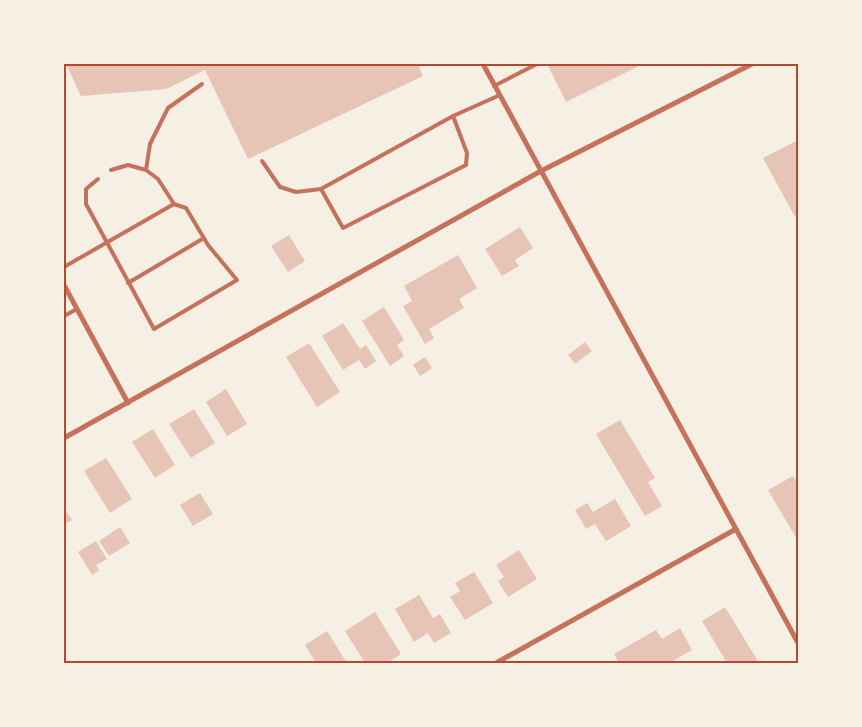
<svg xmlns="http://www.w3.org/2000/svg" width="862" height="727" font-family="'DejaVu Sans',sans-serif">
<rect width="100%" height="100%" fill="#f6efe4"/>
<g fill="#e6c5b7">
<path d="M 66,64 L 418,64 L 423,76 L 248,159 L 205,70 L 166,89 L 81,96 Z"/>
<path d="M 547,64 L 641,64 L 641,65 L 566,102 Z"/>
<path d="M 798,140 L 798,215 L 795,217 L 763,158 Z"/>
<path d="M 520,227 L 533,248 L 515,260 L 519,266 L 502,276 L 485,249 Z"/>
<path d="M 289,235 L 305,261 L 288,272 L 271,246 Z"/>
<path d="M 458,255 L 477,288 L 459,299 L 464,308 L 429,329 L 434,338 L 425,344 L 403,306 L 412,301 L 404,286 Z"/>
<path d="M 384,307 L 404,340 L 397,345 L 404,356 L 390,366 L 362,321 Z"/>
<path d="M 343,323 L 360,349 L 366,345 L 376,361 L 365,369 L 359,360 L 343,370 L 322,336 Z"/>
<path d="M 585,342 L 592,351 L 575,364 L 568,355 Z"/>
<path d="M 309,343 L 340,392 L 317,407 L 286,357 Z"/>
<path d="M 425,357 L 432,368 L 420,376 L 413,365 Z"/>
<path d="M 226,389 L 247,424 L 227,436 L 206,402 Z"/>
<path d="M 194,409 L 215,443 L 191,458 L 169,424 Z"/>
<path d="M 620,420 L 655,478 L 648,482 L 662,506 L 645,516 L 596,434 Z"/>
<path d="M 153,429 L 175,465 L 155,478 L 132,442 Z"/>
<path d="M 106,458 L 132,499 L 110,513 L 84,471 Z"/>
<path d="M 793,476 L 798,485 L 798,541 L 768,490 Z"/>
<path d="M 200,493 L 213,514 L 193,526 L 180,505 Z"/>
<path d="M 615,499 L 631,526 L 606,541 L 595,524 L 586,529 L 575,510 L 587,503 L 593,512 Z"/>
<path d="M 64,508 L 72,520 L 64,525 Z"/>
<path d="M 120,527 L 130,543 L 109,556 L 99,541 Z"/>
<path d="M 96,541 L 107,559 L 96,565 L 99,570 L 92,575 L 78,552 Z"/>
<path d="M 519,550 L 537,579 L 508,597 L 498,581 L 504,577 L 496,565 Z"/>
<path d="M 474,572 L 493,603 L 465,620 L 450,597 L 460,591 L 455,583 Z"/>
<path d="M 419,595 L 433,618 L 440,614 L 451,633 L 434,643 L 428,633 L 414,642 L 395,609 Z"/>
<path d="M 725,607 L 759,663 L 727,663 L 702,621 Z"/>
<path d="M 375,612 L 401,654 L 387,663 L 365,663 L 345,631 Z"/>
<path d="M 680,628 L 692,650 L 669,663 L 619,663 L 614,654 L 656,630 L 662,639 Z"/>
<path d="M 327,631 L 347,663 L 316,663 L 305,645 Z"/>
</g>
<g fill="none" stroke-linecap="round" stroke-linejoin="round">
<g stroke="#c5725c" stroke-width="4">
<path d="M 494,86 L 537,64"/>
<path d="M 262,161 L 280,187 L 296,192 L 321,189 L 453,116 L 500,95"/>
<path d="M 146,170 L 150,144 L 168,108 L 202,84"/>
<path d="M 98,179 L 86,189 L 86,204 L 154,329 L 237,280 L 208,245 L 186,208 L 174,204 L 158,179 L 146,170 L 128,165 L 111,170"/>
<path d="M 321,189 L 343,228 L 466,165 L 467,153 L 453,116"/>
<path d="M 64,267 L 174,204"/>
<path d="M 128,283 L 204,238"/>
<path d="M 64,316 L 77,309"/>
</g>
<g stroke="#c5725c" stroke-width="5">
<path d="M 483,64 L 798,643"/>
<path d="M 64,285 L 128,403"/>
<path d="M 64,438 L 541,171 L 752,64"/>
<path d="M 496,663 L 736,529"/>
</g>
</g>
<rect width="862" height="727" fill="none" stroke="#f6efe4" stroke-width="130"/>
<rect x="65" y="65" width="732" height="597" fill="none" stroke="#b5482f" stroke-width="2"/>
</svg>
